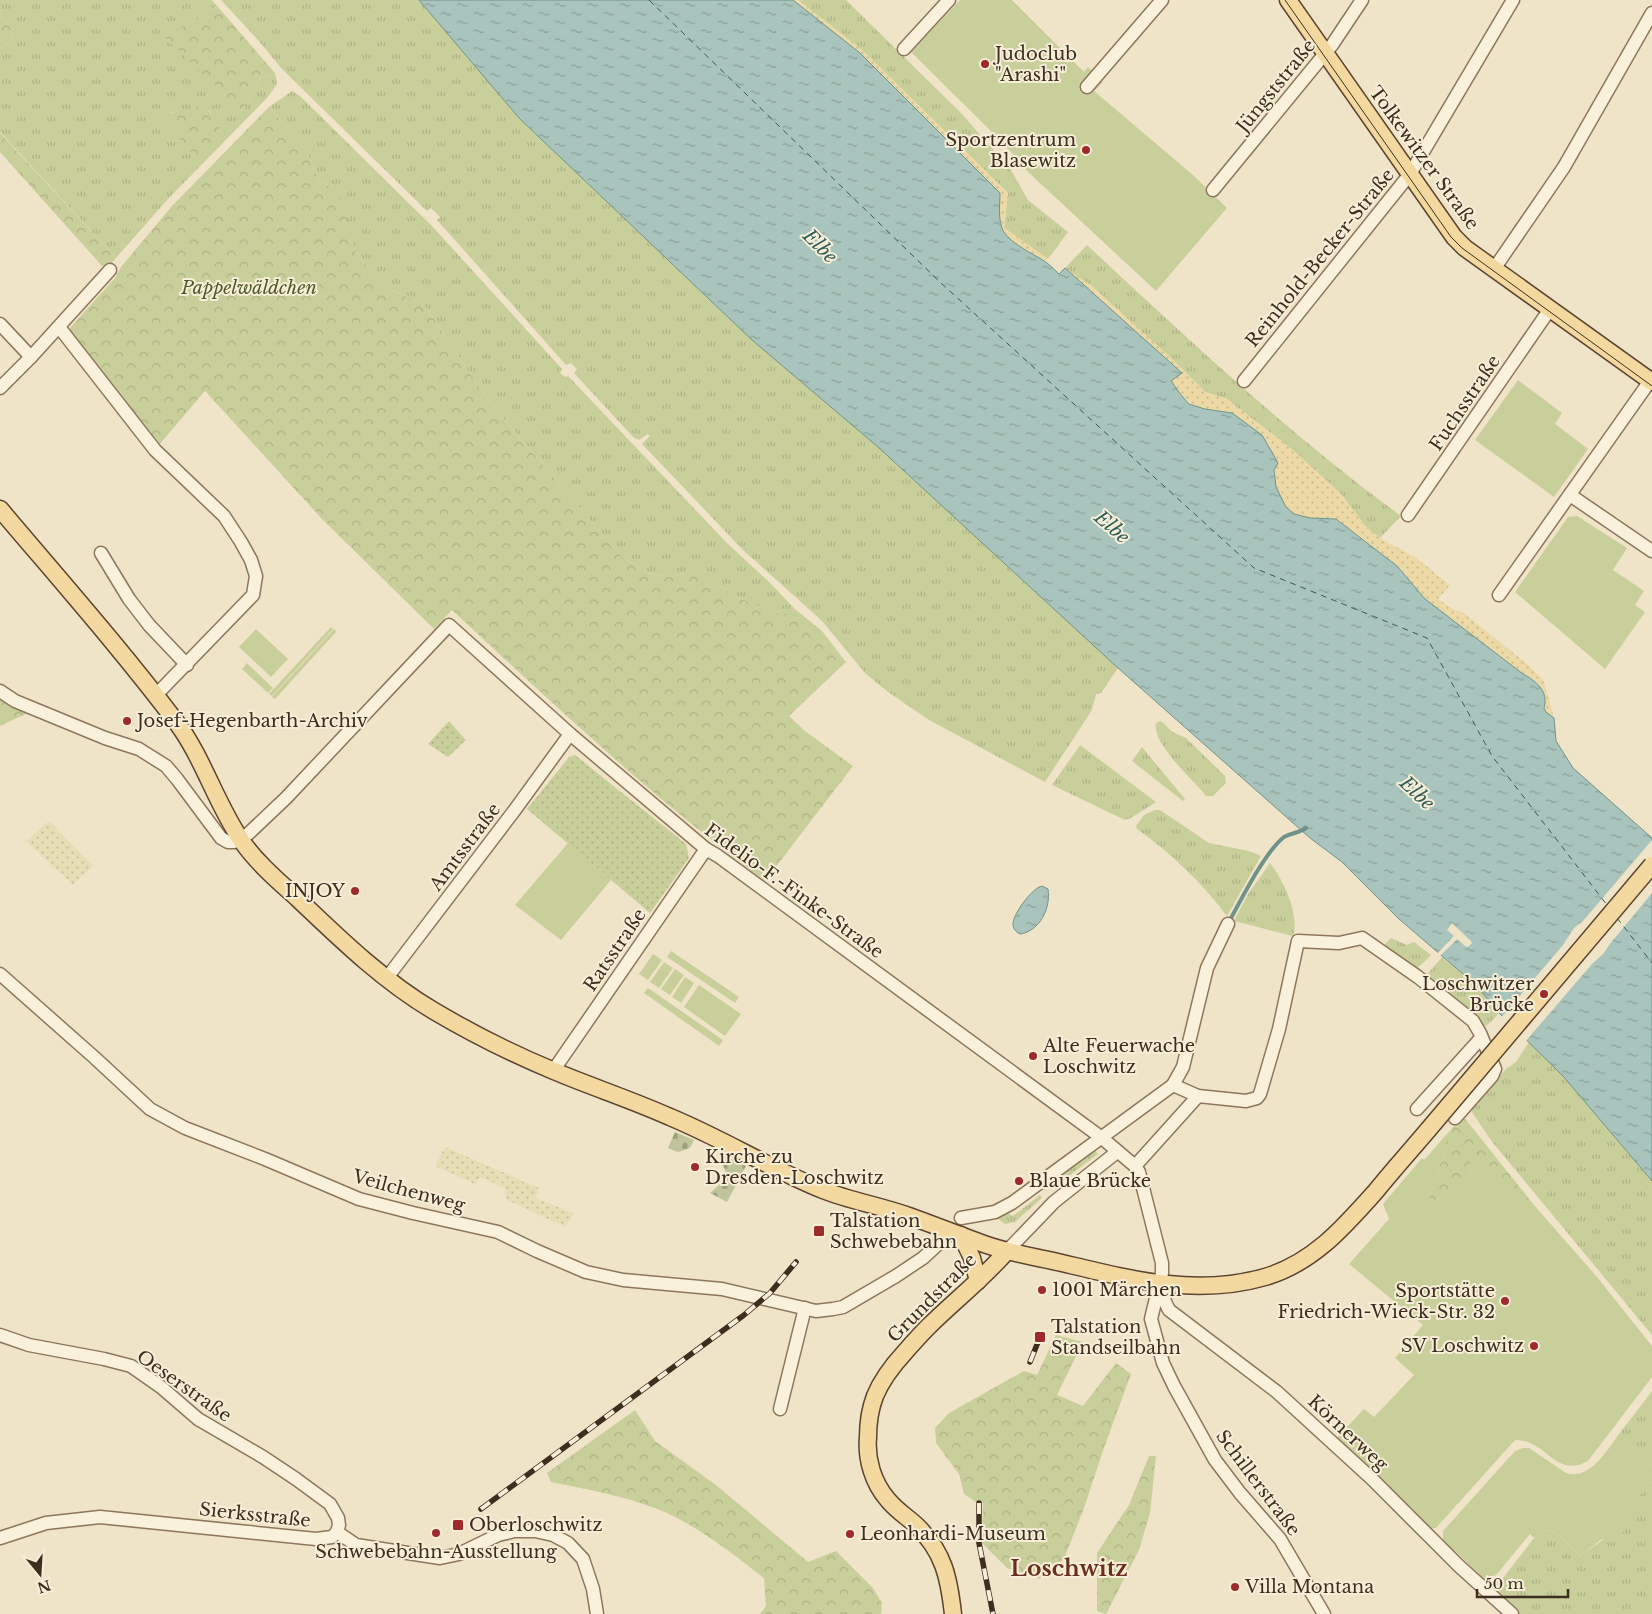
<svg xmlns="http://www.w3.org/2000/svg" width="1652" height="1614" font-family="'Libre Baskerville',serif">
<defs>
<pattern id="farmland-dots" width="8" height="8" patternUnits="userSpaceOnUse" patternTransform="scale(1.25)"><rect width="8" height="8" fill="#e6deb5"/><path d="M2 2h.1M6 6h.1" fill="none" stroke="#c6bf9b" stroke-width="1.8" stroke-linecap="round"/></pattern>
<pattern id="grass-tufts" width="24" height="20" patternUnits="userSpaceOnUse" patternTransform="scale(1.25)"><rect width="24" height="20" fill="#c9cf9b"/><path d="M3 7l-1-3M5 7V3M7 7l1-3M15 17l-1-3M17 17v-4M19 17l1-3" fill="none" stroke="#aeb285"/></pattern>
<pattern id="forest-crowns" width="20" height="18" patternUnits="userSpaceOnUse" patternTransform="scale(1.25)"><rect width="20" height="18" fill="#c9cf9b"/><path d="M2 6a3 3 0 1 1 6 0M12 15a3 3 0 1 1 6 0" fill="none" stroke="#aeb285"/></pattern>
<pattern id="sand-dots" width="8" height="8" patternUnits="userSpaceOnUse" patternTransform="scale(1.25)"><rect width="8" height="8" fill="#ecd9a5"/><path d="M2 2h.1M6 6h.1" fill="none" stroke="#cbbb8e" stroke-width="1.8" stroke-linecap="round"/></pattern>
<pattern id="cemetery-stones" width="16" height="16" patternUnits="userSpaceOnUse" patternTransform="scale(1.25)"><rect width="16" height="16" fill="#bfc49a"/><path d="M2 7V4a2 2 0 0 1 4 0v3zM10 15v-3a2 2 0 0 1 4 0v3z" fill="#9ca07d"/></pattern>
<pattern id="park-dots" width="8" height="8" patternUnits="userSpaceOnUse" patternTransform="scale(1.25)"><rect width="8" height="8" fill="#c9cf9b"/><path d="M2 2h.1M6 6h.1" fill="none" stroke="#aeb285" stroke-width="1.8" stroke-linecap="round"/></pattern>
<pattern id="water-ripples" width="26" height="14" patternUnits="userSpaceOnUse" patternTransform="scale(1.25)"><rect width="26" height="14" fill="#a9c4bc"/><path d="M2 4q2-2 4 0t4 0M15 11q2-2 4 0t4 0" fill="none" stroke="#8ba098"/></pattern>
</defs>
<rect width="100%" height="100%" fill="#f0e4c8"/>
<g fill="url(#farmland-dots)">
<path d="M 49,821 L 93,866 L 73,885 L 26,841 Z"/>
<path d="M 445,1147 L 539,1188 L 536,1198 L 574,1214 L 565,1227 L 507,1200 L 505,1188 L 480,1177 L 475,1184 L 435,1166 Z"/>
</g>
<g fill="url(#grass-tufts)" fill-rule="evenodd">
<path d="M 0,0 L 212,0 L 217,6 L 166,36 L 242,111 L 252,95 L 262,72 L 270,77 L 275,73 L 277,84 L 267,98 L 167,200 L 116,258 L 0,132 L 0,50 L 11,39 L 13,31 L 0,13 ZM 193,107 L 210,111 L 222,133 L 169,112 L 183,112 Z"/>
<path d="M 221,0 L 419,0 L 519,118 L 752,340 L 878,447 L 1118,668 L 1101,693 L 1096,694 L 1092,710 L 1045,782 L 929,720 L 888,692 L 865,673 L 822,621 L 743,550 L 642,444 L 650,436 L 648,434 L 639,440 L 634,438 L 574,373 L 577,369 L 571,363 L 566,365 L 437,220 L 440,217 L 431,208 L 427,211 L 280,67 C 262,43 241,22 221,0 Z"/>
<path d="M 798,0 L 846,0 L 961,113 L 1011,170 L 1028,200 L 1068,232 L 1048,259 L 1004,228 L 1008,193 L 862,50 Z"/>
<path d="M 292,91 L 300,96 L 433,227 L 562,369 L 560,373 L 565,377 L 568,376 L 727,543 L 769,582 L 796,610 L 781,616 L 737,597 L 698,573 L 685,573 L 672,577 L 648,573 L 623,558 L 490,403 L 425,306 L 388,288 L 356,253 L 333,187 L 319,181 L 305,149 L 269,107 Z"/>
<path d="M 1087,245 C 1188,339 1289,434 1401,516 L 1380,538 L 1366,527 L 1341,494 L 1294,451 L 1227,399 L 1205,392 L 1172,359 L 1092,287 L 1065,268 Z"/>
<path d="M 1160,721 C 1165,723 1166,726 1170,730 C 1174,734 1181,735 1186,738 L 1225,776 L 1226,783 L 1213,796 L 1206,796 L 1203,792 C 1191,779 1151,741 1156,723 Z"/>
<path d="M 1080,745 L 1156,802 L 1131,818 L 1125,820 L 1052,785 Z"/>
<path d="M 1142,747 L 1185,799 L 1183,801 L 1132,761 Z"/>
<path d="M 1155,810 L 1160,810 L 1209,843 L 1249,851 L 1261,856 L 1227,916 C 1201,882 1172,854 1137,829 L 1136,826 L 1144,815 Z"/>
<path d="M 1270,863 C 1283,879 1300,915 1293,936 L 1234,921 L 1248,894 Z"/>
<path d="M 1391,938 L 1407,945 L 1414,942 L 1431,955 C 1425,962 1420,965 1414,971 L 1383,946 Z"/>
<path d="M 1442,957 L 1477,986 L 1499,1013 L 1492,1021 L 1484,1027 L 1455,1001 L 1424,978 Z"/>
<path d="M 1529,1042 L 1563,1076 L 1652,1181 L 1652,1335 L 1493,1143 L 1473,1114 L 1471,1109 L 1506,1069 L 1516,1062 Z"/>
<path d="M 1094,1149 L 1098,1154 L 1052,1189 L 1047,1183 Z"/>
<path d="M 1040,1195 L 1042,1198 L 1015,1222 L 1005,1224 L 997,1218 L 1008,1213 L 1013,1216 Z"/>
<path d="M 1652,1391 L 1652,1466 L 1619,1434 Z"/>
<path d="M 1652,1482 L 1652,1614 L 1520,1614 L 1495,1593 L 1492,1586 L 1503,1578 L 1534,1538 L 1547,1530 L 1558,1534 L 1580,1556 L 1642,1512 L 1632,1503 Z"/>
</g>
<g fill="url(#forest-crowns)">
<path d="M 217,6 L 275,73 L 270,77 L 262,72 L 252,95 L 242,111 L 168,41 L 165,36 Z"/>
<path d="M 0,13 L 13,31 L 11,39 L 0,50 Z"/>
<path d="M 193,107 C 212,106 215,118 222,133 L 197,160 L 162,116 C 172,110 182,113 193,107 Z"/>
<path d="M 269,107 L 305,149 L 319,181 L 333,187 L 343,201 L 356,253 L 388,288 L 425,306 L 490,403 L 623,558 L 648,573 L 672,577 L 685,573 L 698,573 L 737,597 L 781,615 L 796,610 L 822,631 L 846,662 L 789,716 L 805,731 L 853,766 L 765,881 C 654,799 553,704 452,610 L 434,629 L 322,519 L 205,391 L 158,446 L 69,329 L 115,278 L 121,267 L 172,206 Z"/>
<path d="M 0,133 L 116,258 L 111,264 L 102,266 L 0,152 Z"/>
<path d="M 0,697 L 30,712 L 0,726 Z"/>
<path d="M 1463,1116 L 1534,1205 L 1526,1211 L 1469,1164 L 1471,1177 L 1468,1184 L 1457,1188 L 1435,1201 L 1428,1200 L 1447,1144 L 1447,1134 Z"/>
<path d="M 1056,1335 L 1083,1342 L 1057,1395 L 1083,1406 L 1116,1363 L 1131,1374 L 1104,1448 L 1084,1508 L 1064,1559 L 1039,1579 L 1007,1568 L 982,1543 L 983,1503 L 976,1502 L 964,1494 L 959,1474 L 936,1443 L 935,1428 L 949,1413 L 1024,1371 L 1037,1375 Z"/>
<path d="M 635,1410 L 655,1441 L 716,1485 L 808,1562 L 836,1551 L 873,1588 L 882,1603 L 881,1614 L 760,1614 L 766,1606 L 764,1578 C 734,1555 703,1530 669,1514 C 631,1497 591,1490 551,1482 L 547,1473 Z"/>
<path d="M 1149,1456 L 1156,1456 L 1150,1513 L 1139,1550 L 1106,1614 L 1097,1611 L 1097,1553 L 1129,1505 Z"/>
</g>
<g fill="url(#sand-dots)">
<path d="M 793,0 L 798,0 L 862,50 L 1008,193 L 1004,228 L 1048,259 L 1046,262 C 1033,255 1007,242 1002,228 C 998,218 1000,204 1000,193 L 860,53 Z"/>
<path d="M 1065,268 L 1092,286 L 1172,359 L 1205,392 L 1227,399 L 1294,451 L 1341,494 L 1366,527 L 1380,538 L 1415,557 L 1450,585 L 1438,599 L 1451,608 L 1465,614 L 1527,664 L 1544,681 L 1554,718 C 1540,707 1547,703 1542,689 C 1539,682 1530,678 1523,674 L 1425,599 L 1397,566 L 1336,519 L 1310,518 L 1294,514 L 1286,507 L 1276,487 L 1274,470 L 1232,413 C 1198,408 1191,410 1171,381 L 1181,373 Z"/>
</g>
<g fill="url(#cemetery-stones)">
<path d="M 675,1132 L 694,1140 L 690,1148 L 678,1152 L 668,1148 Z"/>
<path d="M 718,1152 L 746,1166 L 727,1202 L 710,1193 L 719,1185 L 726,1173 Z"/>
</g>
<g fill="url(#park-dots)">
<path d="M 449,721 L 466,740 L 448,757 L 428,744 Z"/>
<path d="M 575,755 L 686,844 L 689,858 L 650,913 L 527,809 L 569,757 Z"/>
</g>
<g fill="#c9cf9b">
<path d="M 960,0 L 1012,0 L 1084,72 L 1088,67 L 1103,82 L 1094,91 L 1193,175 L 1227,208 L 1156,291 L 1027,171 L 1005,145 L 911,52 Z"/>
<path d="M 1518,380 L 1562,413 L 1555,424 L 1588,449 L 1554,497 L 1475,440 Z"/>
<path d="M 1577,516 L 1627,548 L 1613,570 L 1644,591 L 1635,605 L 1645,612 L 1605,669 L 1515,592 L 1568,517 Z"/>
<path d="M 331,627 L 333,629 L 272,696 L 269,694 Z"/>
<path d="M 256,629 L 288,659 L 271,677 L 239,647 Z"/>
<path d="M 334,629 L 336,632 L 275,699 L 272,697 Z"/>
<path d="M 247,663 L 273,688 L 268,693 L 242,669 Z"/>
<path d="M 568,843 L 611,880 L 561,940 L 515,905 Z"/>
<path d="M 671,951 L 739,997 L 735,1003 L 667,957 Z"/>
<path d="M 653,954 L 662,960 L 648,980 L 639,974 Z"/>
<path d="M 664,962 L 673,968 L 659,988 L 650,982 Z"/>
<path d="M 675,969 L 684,975 L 670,995 L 661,989 Z"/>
<path d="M 685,977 L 694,983 L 681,1003 L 672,997 Z"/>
<path d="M 699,985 L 741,1014 L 725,1036 L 684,1007 Z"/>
<path d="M 648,988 L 723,1040 L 719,1046 L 644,993 Z"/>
<path d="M 1447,1134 L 1447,1144 L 1428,1200 L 1435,1201 L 1457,1188 L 1468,1184 L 1471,1177 L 1469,1164 L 1476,1154 L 1526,1211 L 1534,1205 L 1597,1277 L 1652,1346 L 1652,1377 L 1588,1461 C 1554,1479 1548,1440 1515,1440 L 1436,1528 L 1429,1528 L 1414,1517 L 1415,1511 L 1411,1507 L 1404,1507 L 1335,1440 L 1364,1409 L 1374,1417 L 1414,1375 L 1395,1358 L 1423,1325 L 1349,1264 L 1389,1219 L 1383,1204 L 1422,1158 L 1424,1160 Z"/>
<path d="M 1619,1434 L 1652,1466 L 1652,1482 L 1633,1503 L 1643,1512 L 1612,1543 L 1602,1539 L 1580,1556 L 1558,1534 L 1547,1530 L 1534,1538 L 1530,1534 L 1497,1574 L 1490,1579 L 1484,1579 L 1454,1550 L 1449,1552 L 1443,1545 L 1443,1531 L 1515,1451 L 1523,1448 L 1529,1448 L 1566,1473 C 1590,1481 1607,1450 1619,1434 Z"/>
</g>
<g fill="url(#water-ripples)" stroke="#6f938a">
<path d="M 419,0 L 793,0 L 860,53 L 1000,193 C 1000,204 998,217 1002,228 C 1007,242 1032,253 1044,261 C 1049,264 1054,269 1059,274 L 1065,268 L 1182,373 L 1171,381 L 1181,395 L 1189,404 L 1205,409 L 1232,413 L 1262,435 L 1278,463 L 1274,470 L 1276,487 L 1286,507 L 1294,514 L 1310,518 L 1336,519 L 1397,566 L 1425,599 L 1523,674 C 1536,681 1549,691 1544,708 L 1546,712 L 1554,718 L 1556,741 L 1573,768 L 1652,838 L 1652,1181 L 1563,1076 L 1499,1013 L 1477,986 L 1399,919 L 1342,862 L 1310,838 L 1118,668 L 878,447 L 752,340 L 519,118 Z"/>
<path d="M 1042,886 L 1048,889 C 1051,908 1040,931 1020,934 C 1016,932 1013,929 1013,924 C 1013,914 1032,888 1042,886 Z"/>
</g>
<g fill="#f0e4c8">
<path d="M 1652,840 L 1652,893 L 1609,945 L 1604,953 L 1592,964 L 1525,1042 L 1501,1018 L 1563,945 L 1574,928 L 1583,921 Z"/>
<path d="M 1452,923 L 1471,941 L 1472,943 L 1468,947 L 1465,946 L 1457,939 L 1439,957 L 1436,955 L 1454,936 L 1447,930 Z"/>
</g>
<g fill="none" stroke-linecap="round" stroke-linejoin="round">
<path stroke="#6f938a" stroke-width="4" d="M 1230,920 C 1242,898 1265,852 1284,837 C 1291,833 1299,833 1306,828"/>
<g stroke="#2f5d5a" stroke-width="1" stroke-dasharray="6 5" stroke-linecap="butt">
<path d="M 649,0 L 941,283 L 1254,568 L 1427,638 L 1492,756 L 1607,905"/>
<path d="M 1617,918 L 1652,963"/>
</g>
<defs>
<g id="minor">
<path d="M 904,49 L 949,0"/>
<path d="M 1087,87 L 1162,0"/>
<path d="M 1213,190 L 1332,45 L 1362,0"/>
<path d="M 1494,269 L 1564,167 L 1652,13"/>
<path d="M 0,324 L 31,357"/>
<path d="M 59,327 L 155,450 L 224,516 L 241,542 L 251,560 L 256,576 L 253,595 L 155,696"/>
<path d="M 1244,381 L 1410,174 L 1513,0"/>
<path d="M 0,388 L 31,357 L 110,270"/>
<path d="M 1570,495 L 1652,551"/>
<path d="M 1408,515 L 1550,309"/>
<path d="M 101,553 L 129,599 L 149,625 L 187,665"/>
<path d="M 1499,595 L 1652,378"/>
<path d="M 0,691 L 15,701 L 105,738 L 139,749 L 166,766 L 177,779 L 221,838 L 228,842 L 234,842 L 248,834 L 286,798 L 449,625 L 570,734 L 706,849 L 718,856 L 1102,1138 L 1135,1166 L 1139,1172 L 1162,1263 L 1162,1273 L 1151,1319 L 1163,1363 L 1174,1386 L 1215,1460 L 1240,1493 L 1280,1539 L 1324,1614"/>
<path d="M 1228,924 L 1207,968 L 1183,1067 L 1173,1085 L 1198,1096 L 1246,1101 L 1257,1098 L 1260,1094 L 1279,1029 L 1298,941 L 1339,943 L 1362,938 L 1418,977 L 1473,1021 L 1480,1033 L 1495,1069 L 1492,1076 L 1455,1118"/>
<path d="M 0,974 L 95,1058 L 150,1109 L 185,1128 L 265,1159 L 359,1199 L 413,1213 L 498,1232 L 537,1251 L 586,1272 L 623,1280 L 722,1289 L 816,1311 L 833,1309 L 843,1307 L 896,1276 L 923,1258 L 952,1231"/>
<path d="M 386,979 L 514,811 L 570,734"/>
<path d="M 553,1071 L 706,849"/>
<path d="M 1417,1109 L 1481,1038"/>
<path d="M 1135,1166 L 1198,1096"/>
<path d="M 961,1218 L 995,1212 L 1012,1203 L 1173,1085"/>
<path d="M 1007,1251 L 1054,1202 L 1117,1152"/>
<path d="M 1159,1286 L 1166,1304 L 1169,1310 L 1277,1392 L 1371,1478 L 1459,1566 L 1512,1614"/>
<path d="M 0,1335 L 29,1345 L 104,1359 L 131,1366 L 161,1387 L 198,1419 L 263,1457 L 296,1479 L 330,1504 L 338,1518 L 339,1525 L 337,1532"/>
<path d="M 780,1409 L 805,1308"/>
<path d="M 337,1532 L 356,1545 L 440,1558 L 459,1554 L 498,1535 L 515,1531 L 535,1531 L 553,1535 L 568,1543 L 583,1559 L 593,1589 L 597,1614"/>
<path d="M 0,1538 L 46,1523 L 100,1517 L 316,1539 L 332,1537 L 337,1532"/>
</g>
<g id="major">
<path d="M 1288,0 L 1454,237 L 1465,248 L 1652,382"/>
<path d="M 0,509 C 60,580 121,649 177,723 C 203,758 216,803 241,840 C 256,862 277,880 297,898 C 339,938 383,981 434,1011 C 473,1034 513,1054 554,1071 C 592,1087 632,1100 670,1117 C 723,1139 771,1169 823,1190 C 851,1201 881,1206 909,1216 C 934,1225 959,1235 984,1244 C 1009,1253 1036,1257 1062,1263 C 1129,1279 1196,1297 1265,1277 C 1313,1263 1344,1227 1376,1191 C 1393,1170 1411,1150 1428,1130"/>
<path d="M 961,1235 L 972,1258 L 978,1281"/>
<path d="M 953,1614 C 949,1578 944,1552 916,1525 C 907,1517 896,1510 888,1500 C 873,1483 866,1459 868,1437 C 868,1423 870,1409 875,1396 C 882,1379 893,1365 905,1352 C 912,1344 920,1335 928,1327 C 954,1301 983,1279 1007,1251"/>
</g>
</defs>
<use href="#minor" stroke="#8d765c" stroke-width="15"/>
<use href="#major" stroke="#5b4430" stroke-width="19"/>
<use href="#minor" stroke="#faf1dc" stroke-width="12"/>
<use href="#major" stroke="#f3d9a0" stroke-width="16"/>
<path stroke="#3d2e20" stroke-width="1" d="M 1285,0 L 1451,237 L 1462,248 L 1652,386"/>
<defs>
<g id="rail">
<path d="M 1030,1362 L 1040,1337"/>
<path d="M 979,1503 L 979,1543 L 993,1614"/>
<path d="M 481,1509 L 744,1315 L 770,1293 L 796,1262"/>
</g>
</defs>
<use href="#rail" stroke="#3d2e20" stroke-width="5.5"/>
<use href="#rail" stroke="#f7eed8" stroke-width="4" stroke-dasharray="11" stroke-linecap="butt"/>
<defs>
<path id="major-bridge" d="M 1428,1130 L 1652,865"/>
</defs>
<use href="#major-bridge" stroke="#5b4430" stroke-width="19" stroke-linecap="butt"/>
<use href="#major-bridge" stroke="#f3d9a0" stroke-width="16"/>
</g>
<g fill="#9e2a2b" stroke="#f7eed8" stroke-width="2">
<circle cx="985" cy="64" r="5"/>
<circle cx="1086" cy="150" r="5"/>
<circle cx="127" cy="721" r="5"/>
<circle cx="355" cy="891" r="5"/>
<circle cx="1544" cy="994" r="5"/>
<circle cx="1033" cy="1056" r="5"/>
<circle cx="695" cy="1167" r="5"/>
<circle cx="1019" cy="1181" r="5"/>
<rect x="813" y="1225" width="12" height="12" rx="2.5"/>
<circle cx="1042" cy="1290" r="5"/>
<circle cx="1505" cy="1301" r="5"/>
<rect x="1034" y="1331" width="12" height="12" rx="2.5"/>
<circle cx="1534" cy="1346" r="5"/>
<rect x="452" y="1519" width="12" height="12" rx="2.5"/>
<circle cx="436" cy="1533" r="5"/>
<circle cx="850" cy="1534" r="5"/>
<circle cx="1235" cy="1587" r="5"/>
</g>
<g text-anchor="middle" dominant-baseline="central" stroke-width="4" stroke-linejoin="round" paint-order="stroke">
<g font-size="18" fill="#3d2e20" stroke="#f7eed8" text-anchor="start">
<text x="995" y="54">Judoclub<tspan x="995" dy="21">"Arashi"</tspan></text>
<text x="1076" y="140" text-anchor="end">Sportzentrum<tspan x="1076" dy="21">Blasewitz</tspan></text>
<text x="137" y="721">Josef-Hegenbarth-Archiv</text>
<text x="345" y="891" text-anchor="end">INJOY</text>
<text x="1534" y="984" text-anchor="end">Loschwitzer<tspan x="1534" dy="21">Brücke</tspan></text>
<text x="1043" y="1046">Alte Feuerwache<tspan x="1043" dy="21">Loschwitz</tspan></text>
<text x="705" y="1157">Kirche zu<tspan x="705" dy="21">Dresden-Loschwitz</tspan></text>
<text x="1029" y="1181">Blaue Brücke</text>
<text x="830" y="1221">Talstation<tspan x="830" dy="21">Schwebebahn</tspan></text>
<text x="1052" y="1290">1001 Märchen</text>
<text x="1495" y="1291" text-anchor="end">Sportstätte<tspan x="1495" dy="21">Friedrich-Wieck-Str. 32</tspan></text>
<text x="1051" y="1327">Talstation<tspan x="1051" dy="21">Standseilbahn</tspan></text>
<text x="1524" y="1346" text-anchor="end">SV Loschwitz</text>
<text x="469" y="1525">Oberloschwitz</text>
<text x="860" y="1534">Leonhardi-Museum</text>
<text x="436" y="1552" text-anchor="middle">Schwebebahn-Ausstellung</text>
<text x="1245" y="1587">Villa Montana</text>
</g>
<g font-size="18" fill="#3d2e20" stroke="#f7eed8">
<text transform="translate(1276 86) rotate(-51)">Jüngststraße</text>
<text transform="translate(1424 158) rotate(54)">Tolkewitzer Straße</text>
<text transform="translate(1320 258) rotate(-51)">Reinhold-Becker-Straße</text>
<text transform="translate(1465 403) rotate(-56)">Fuchsstraße</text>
<text transform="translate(465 847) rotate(-53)">Amtsstraße</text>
<text transform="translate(794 891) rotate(36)">Fidelio-F.-Finke-Straße</text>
<text transform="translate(615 950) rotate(-56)">Ratsstraße</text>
<text transform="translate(409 1191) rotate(15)">Veilchenweg</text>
<text transform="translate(932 1298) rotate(-45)">Grundstraße</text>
<text transform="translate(184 1386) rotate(35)">Oeserstraße</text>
<text transform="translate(1348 1433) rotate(43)">Körnerweg</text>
<text transform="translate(1258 1483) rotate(53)">Schillerstraße</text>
<text transform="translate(255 1515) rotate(6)">Sierksstraße</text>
</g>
<g font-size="18" font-style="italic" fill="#4d5a26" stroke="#f7eed8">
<text x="249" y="288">Pappelwäldchen</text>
</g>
<g font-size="19" font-style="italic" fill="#2f5d5a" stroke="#f7eed8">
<text transform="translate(820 246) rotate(45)">Elbe</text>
<text transform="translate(1112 527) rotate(41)">Elbe</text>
<text transform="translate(1417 793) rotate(43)">Elbe</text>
</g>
<g font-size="22" font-weight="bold" fill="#6b2e1e" stroke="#f7eed8">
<text x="1069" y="1568">Loschwitz</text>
</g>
</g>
<g transform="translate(40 1574) rotate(162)" stroke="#f7eed8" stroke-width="4" paint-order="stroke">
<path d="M0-4L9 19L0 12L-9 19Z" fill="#3d2e20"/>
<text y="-8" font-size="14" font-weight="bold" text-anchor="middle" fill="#3d2e20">N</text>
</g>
<path d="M1477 1589v8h91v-8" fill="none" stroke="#3d2e20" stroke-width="2.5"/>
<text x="1484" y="1589" font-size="15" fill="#3d2e20" stroke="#f7eed8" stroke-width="4" paint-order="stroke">50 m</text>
</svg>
